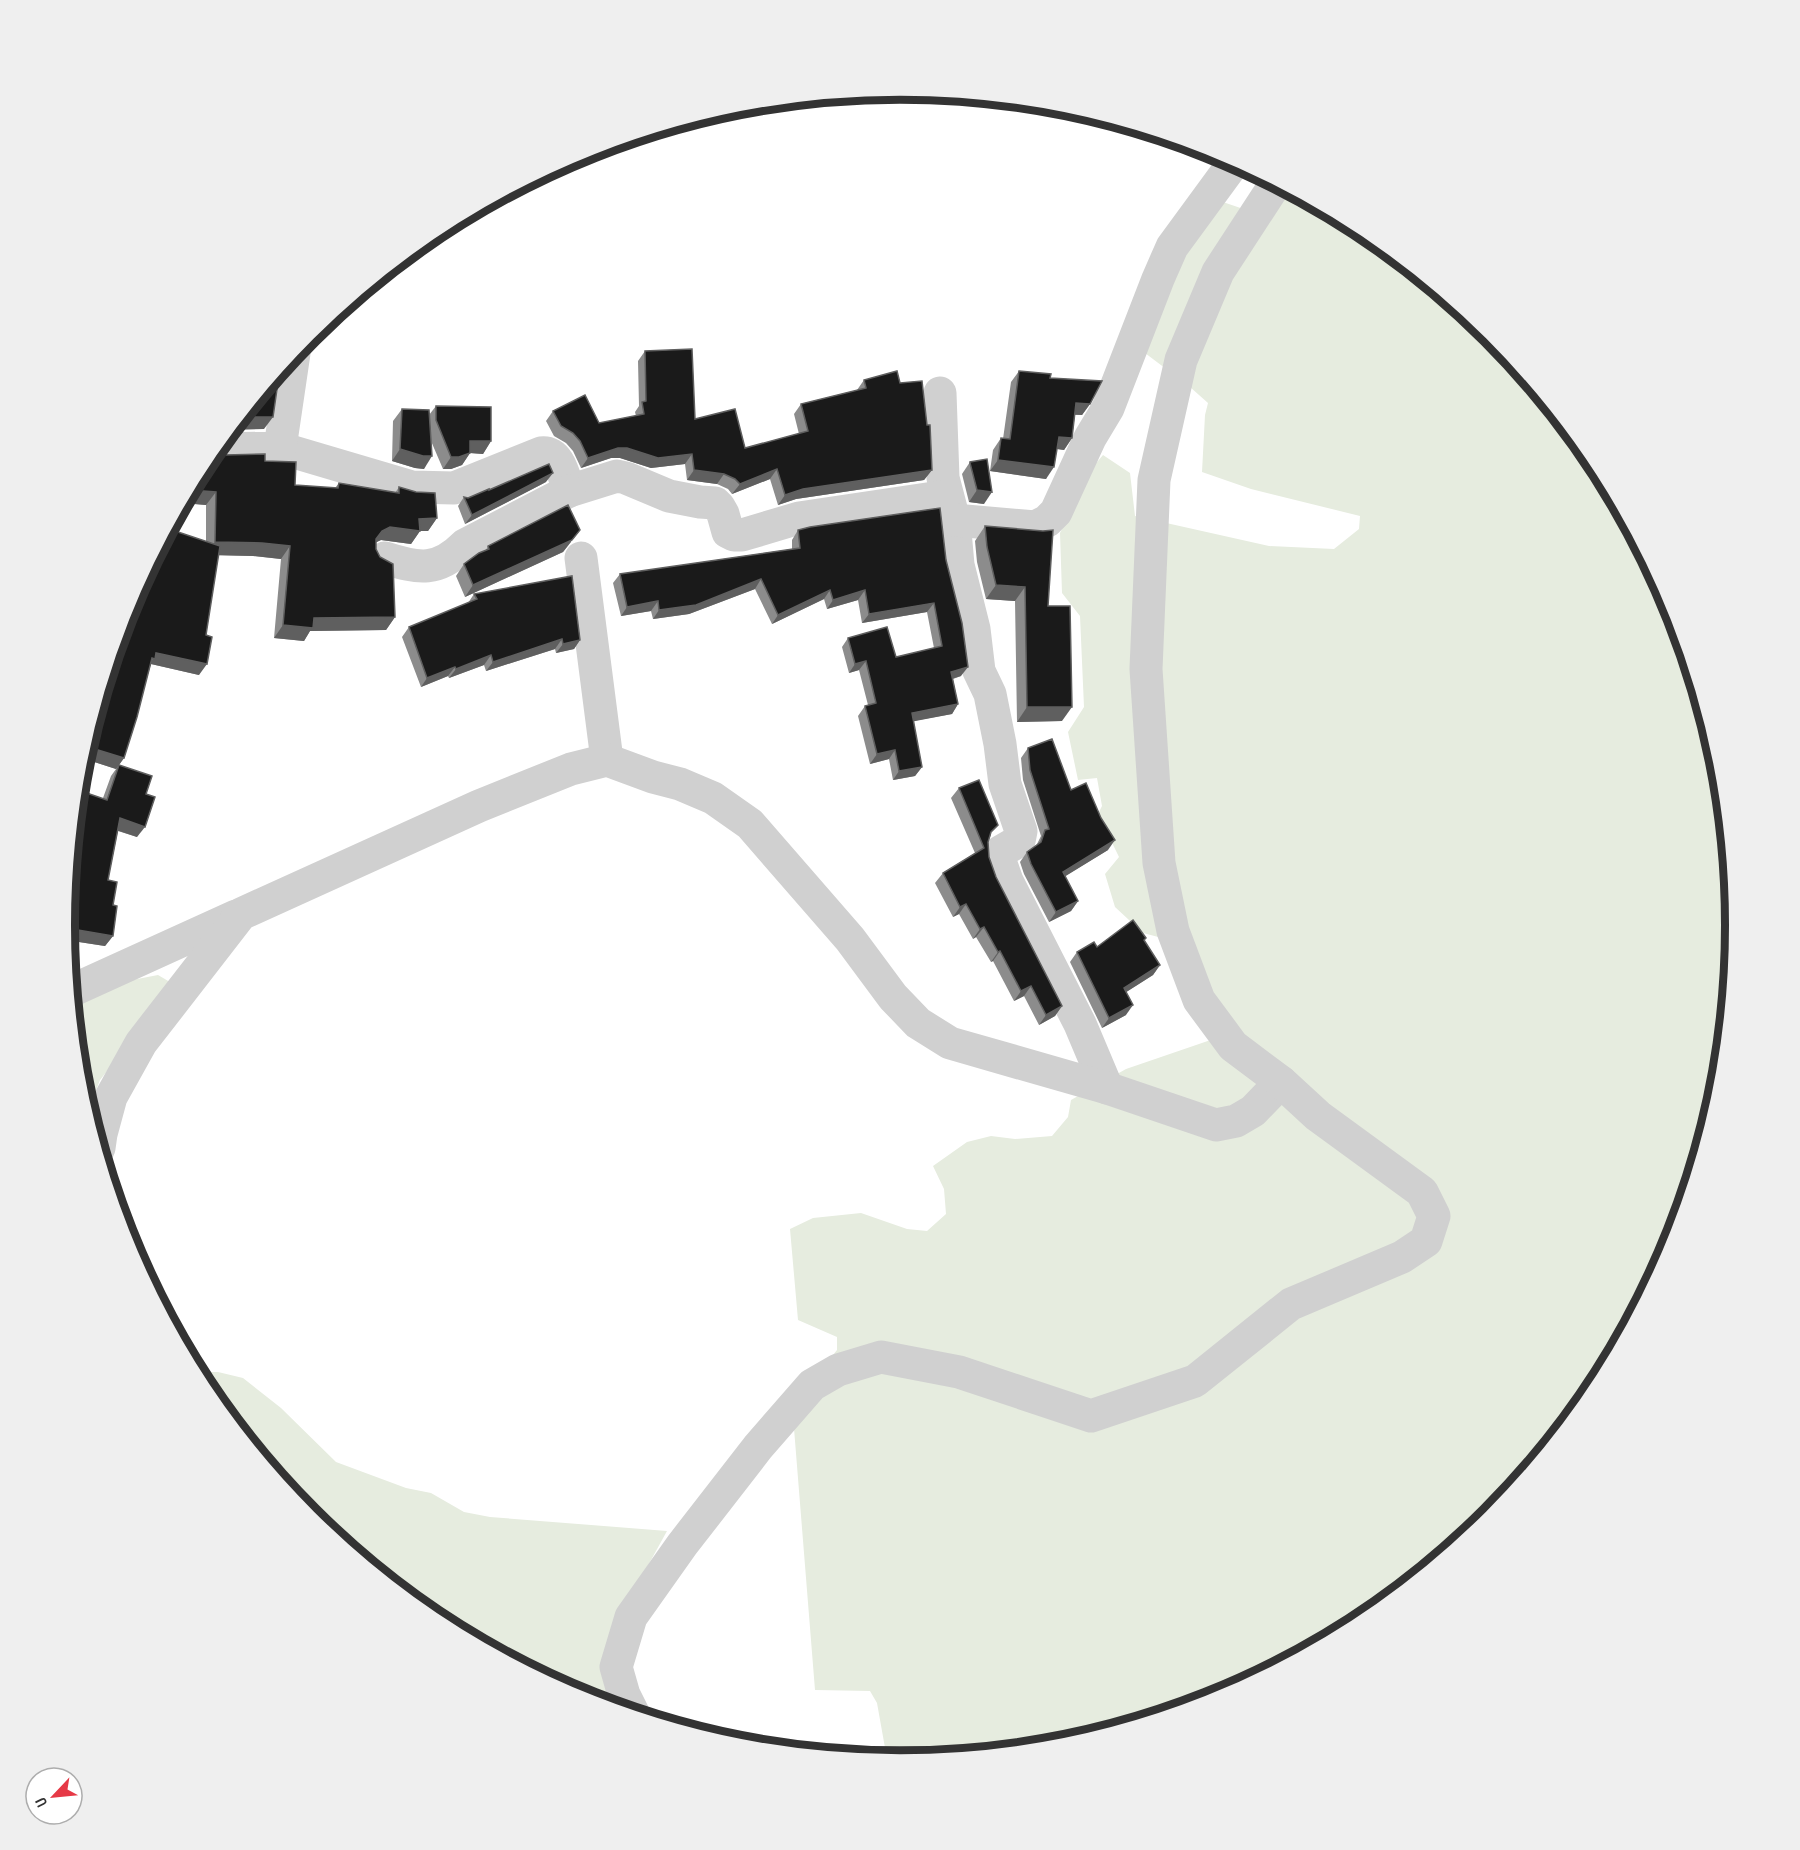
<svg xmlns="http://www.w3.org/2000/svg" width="1800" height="1850" font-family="'Sofia Sans Condensed',sans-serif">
<rect width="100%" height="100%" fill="#fff"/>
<g fill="#e6ecdf">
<path d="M 1285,188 L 1364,231 L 1491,334 L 1595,461 L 1672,606 L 1720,762 L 1735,925 L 1719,1088 L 1672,1245 L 1594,1389 L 1491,1516 L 1364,1620 L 1219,1697 L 1063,1745 L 900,1760 L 887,1759 L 877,1703 L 870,1691 L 815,1690 L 791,1391 L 820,1371 L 837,1350 L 837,1337 L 798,1320 L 790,1229 L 813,1218 L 861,1213 L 907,1229 L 927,1231 L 946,1214 L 944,1189 L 933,1166 L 967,1142 L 991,1136 L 1015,1139 L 1052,1136 L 1068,1117 L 1071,1100 L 1126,1069 L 1234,1032 L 1185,944 L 1143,933 L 1115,907 L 1105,874 L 1119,857 L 1098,814 L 1102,806 L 1097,778 L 1078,780 L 1068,732 L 1084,707 L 1080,616 L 1062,593 L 1060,533 L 1092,468 L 1103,455 L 1130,473 L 1135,516 L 1269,546 L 1334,549 L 1359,529 L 1360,516 L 1251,489 L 1202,472 L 1205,415 L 1208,403 L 1190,387 L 1141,350 L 1179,249 L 1217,200 L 1264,216 Z"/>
<path d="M 158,975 L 175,985 L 100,1080 L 88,1111 L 80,1088 L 72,1003 L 132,980 Z"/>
<path d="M 196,1372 L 218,1372 L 243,1378 L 281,1408 L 336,1462 L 406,1488 L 431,1493 L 464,1512 L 490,1517 L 667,1531 L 624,1609 L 626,1711 L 580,1697 L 436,1619 L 309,1516 L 205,1389 Z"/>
</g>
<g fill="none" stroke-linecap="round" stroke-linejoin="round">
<g stroke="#d0d0d0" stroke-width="33">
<path d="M 940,393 L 943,478 L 954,520 L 958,565 L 974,629 L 979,671 L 990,694 L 1000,744 L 1005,784 L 1021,831 L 1019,841 L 1000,852 L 1000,861 L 1007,881 L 1080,1024 L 1107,1088"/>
<path d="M 280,448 L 412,487 L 454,488 L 541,453 C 560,451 564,477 569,491 L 617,476 L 626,478 L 669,496 L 700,502 L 715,503 L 719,507 L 723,514 L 728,532 L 734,535 L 742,535 L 799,518 L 947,496"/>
<path d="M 215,449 L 280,448 L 294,353"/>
<path d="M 954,520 L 1035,527 L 1047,521 L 1056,512 L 1090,438 L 1108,408 L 1158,279 L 1172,247 L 1235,161"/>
<path d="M 385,558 C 419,569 438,572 465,545 L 569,491"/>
<path d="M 581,558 L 607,760"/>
<path d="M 71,991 L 236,916"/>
<path d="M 99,1148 L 101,1134 L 111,1097 L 141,1043 L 241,914 L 479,806 L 571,769 L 607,760 L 653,777 L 680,784 L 713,798 L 750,824 L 850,939 L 893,997 L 918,1023 L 950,1043 L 1107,1088 L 1216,1125 L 1236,1121 L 1253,1111 L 1281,1082"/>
<path d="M 633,1713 L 624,1695 L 616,1667 L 631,1617 L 682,1545 L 758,1447 L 812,1385 L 838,1370 L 881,1357 L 959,1372 L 1091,1416 L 1195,1381 L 1291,1304 L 1402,1257 L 1426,1241 L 1434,1216 L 1422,1192 L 1318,1116 L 1281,1082 L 1233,1046 L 1199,1000 L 1173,931 L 1159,863 L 1146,669 L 1154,480 L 1181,360 L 1218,272 L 1276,183"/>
</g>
</g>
<g fill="#8c8c8c">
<path d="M 645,351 L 695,419 L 745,448 L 799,434 L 794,414 L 801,404 L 857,390 L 864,380 L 900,383 L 932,470 L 924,480 L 796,499 L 778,505 L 770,479 L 732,494 L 728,489 L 717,484 L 687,480 L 685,464 L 651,468 L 620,458 L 611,458 L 581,468 L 573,451 L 566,443 L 554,436 L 546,421 L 553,411 L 599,423 L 636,416 L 635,412 L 639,406 L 638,361 Z"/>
<path d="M 1019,371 L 1050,378 L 1090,404 L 1082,415 L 1075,415 L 1072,438 L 1064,450 L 1057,449 L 1046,479 L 990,471 L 993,450 L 1001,438 L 1003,439 L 1011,382 Z"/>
<path d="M 436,406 L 491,441 L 483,454 L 470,453 L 462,465 L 451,469 L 443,469 L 431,441 L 424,469 L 415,468 L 392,461 L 393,421 L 402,409 L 429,415 Z"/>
<path d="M 215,453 L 265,461 L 295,485 L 335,488 L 339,483 L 395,493 L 399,487 L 437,518 L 428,531 L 420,531 L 411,544 L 381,540 L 376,542 L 376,549 L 395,617 L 386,630 L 310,631 L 304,641 L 274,638 L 281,559 L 253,556 L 218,555 L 199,675 L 151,664 L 124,758 L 119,765 L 146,794 L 137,837 L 118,831 L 108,880 L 113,905 L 113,936 L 105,946 L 66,940 L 64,925 L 103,798 L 111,776 L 116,769 L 82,758 L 128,605 L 206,542 L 206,505 L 183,503 L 206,461 Z"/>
<path d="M 970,462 L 984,504 L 969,502 L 962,474 Z"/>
<path d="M 546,482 L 465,524 L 458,506 L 464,497 L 468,498 L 489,490 Z"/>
<path d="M 985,526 L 1048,606 L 1062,721 L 1017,722 L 1015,601 L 986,599 L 977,562 L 975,541 Z"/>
<path d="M 798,530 L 946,560 L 961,676 L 953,679 L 958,704 L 952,714 L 913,721 L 922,767 L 915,776 L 893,780 L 889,759 L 870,764 L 858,716 L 865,706 L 868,705 L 859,670 L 849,673 L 842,647 L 848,638 L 896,657 L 934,648 L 927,612 L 862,623 L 858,600 L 827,609 L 824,599 L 772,624 L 755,589 L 689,614 L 653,619 L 651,611 L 621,616 L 613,583 L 620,574 L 792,549 L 792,540 Z"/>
<path d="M 571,542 L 563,552 L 465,597 L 456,576 L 464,564 L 486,550 L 488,546 Z"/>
<path d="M 474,594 L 580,640 L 574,649 L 556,653 L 555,649 L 486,671 L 484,665 L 449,678 L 448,676 L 421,687 L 402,637 L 409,627 L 468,603 Z"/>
<path d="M 1028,748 L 1071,790 L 1108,850 L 1065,876 L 1078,901 L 1071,911 L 1049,922 L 1024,874 L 1020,862 L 1027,852 L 1036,846 L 1041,836 L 1023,780 L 1021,758 Z"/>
<path d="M 959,788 L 991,835 L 990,837 L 988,842 L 989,857 L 996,877 L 1062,1006 L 1055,1016 L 1039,1025 L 1024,996 L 1014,1001 L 993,961 L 991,962 L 976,937 L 973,939 L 959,914 L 953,917 L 935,883 L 943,873 L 975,853 L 951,798 Z"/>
<path d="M 1146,938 L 1144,941 L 1160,965 L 1153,975 L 1126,992 L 1126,1015 L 1102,1028 L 1070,962 L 1077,952 L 1097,947 Z"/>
</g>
<g fill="#5f5f5f">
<path d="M 1076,403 L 1090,404 L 1082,415 L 1068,414 Z"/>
<path d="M 241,417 L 273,417 L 264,429 L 231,430 Z"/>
<path d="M 1059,437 L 1072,438 L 1064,450 L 1051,448 Z"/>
<path d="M 470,441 L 491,441 L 483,454 L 470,453 L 462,465 L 451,469 L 443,469 L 451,457 Z"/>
<path d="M 618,448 L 627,448 L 692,454 L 685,464 L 651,468 L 620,458 L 611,458 L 581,468 L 588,458 Z"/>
<path d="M 400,449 L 432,456 L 424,469 L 415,468 L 392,461 Z"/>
<path d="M 998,460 L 1054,467 L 1046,479 L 990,471 Z"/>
<path d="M 777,469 L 770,479 L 732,494 L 740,484 Z"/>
<path d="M 694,470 L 724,474 L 717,484 L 687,480 Z"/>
<path d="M 932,470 L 924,480 L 796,499 L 778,505 L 785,495 L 803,489 Z"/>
<path d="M 553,473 L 546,482 L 465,524 L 472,515 Z"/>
<path d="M 190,490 L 216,492 L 206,505 L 183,503 Z"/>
<path d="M 977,490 L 992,492 L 984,504 L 969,502 Z"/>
<path d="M 437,518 L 428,531 L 420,531 L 411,544 L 381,540 L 373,544 L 382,531 L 390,527 L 419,519 Z"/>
<path d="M 580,530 L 563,552 L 465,597 L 473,585 Z"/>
<path d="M 215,542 L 262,543 L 290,546 L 281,559 L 253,556 L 206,555 Z"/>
<path d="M 761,579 L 755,589 L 689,614 L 653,619 L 659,610 Z"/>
<path d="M 996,585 L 1025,587 L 1015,601 L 986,599 Z"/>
<path d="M 830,590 L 824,599 L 772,624 L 778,615 Z"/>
<path d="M 865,590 L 858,600 L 827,609 L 833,600 Z"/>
<path d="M 658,601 L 651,611 L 621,616 L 627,607 Z"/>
<path d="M 934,603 L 927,612 L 862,623 L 869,614 Z"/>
<path d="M 395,617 L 386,630 L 310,631 L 304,641 L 274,638 L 283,625 L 314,618 Z"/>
<path d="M 562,639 L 555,649 L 486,671 L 493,662 Z"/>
<path d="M 580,640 L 574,649 L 556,653 L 563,644 Z"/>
<path d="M 156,653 L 207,664 L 199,675 L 151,664 L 147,670 Z"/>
<path d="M 491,655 L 484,665 L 449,678 L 456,669 Z"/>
<path d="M 866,661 L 859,670 L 849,673 L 855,664 Z"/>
<path d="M 455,667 L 448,676 L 421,687 L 427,678 Z"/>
<path d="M 968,667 L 961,676 L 945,681 L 951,672 Z"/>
<path d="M 958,704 L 952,714 L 905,723 L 912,713 Z"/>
<path d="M 1027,707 L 1072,707 L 1062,721 L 1017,722 Z"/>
<path d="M 85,746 L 124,758 L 116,769 L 82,758 Z"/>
<path d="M 895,750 L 889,759 L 870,764 L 877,754 Z"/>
<path d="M 922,767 L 915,776 L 893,780 L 899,771 Z"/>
<path d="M 120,818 L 145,827 L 137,837 L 113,829 Z"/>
<path d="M 1115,840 L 1108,850 L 1056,882 L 1063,872 Z"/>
<path d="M 1078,901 L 1071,911 L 1049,922 L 1056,912 Z"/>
<path d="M 966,904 L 959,914 L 953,917 L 960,907 Z"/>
<path d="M 65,924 L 72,926 L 66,935 Z"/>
<path d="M 984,927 L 976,937 L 973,939 L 980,929 Z"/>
<path d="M 72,929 L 113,936 L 105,946 L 66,940 L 66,937 Z"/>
<path d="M 1000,951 L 993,961 L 991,962 L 998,952 Z"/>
<path d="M 1160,965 L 1153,975 L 1117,998 L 1124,988 Z"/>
<path d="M 1031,986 L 1024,996 L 1014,1001 L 1021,991 Z"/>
<path d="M 1133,1005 L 1126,1015 L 1102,1028 L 1109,1018 Z"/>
<path d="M 1062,1006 L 1055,1016 L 1039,1025 L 1046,1015 Z"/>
</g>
<g fill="#1a1a1a" stroke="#5f5f5f" stroke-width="1.5">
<path d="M 692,349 L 695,419 L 735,409 L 745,448 L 808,431 L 801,404 L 866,388 L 864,380 L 897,371 L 900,383 L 922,381 L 927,425 L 930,425 L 932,470 L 803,489 L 785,495 L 777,469 L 740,484 L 735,479 L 724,474 L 694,470 L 692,454 L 658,458 L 627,448 L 618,448 L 588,458 L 580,441 L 573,433 L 561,426 L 553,411 L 585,395 L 599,423 L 644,414 L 642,402 L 646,401 L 645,351 Z"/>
<path d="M 1019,371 L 1051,374 L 1050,378 L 1102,381 L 1090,404 L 1076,403 L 1072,438 L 1059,437 L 1054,467 L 998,460 L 1001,438 L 1010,439 Z"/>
<path d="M 270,382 L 278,382 L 273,417 L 241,417 Z"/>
<path d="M 436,406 L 491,407 L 491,441 L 470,441 L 470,453 L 459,457 L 451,457 L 436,420 Z"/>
<path d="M 402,409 L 429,410 L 432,456 L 423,456 L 400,449 Z"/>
<path d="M 213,451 L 215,453 L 224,455 L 265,454 L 265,461 L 296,462 L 295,485 L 338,488 L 339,483 L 399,493 L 399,487 L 416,492 L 435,493 L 437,518 L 419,519 L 420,531 L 390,527 L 382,531 L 376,539 L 376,549 L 380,557 L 393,564 L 395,617 L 314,618 L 313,628 L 283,625 L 290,546 L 262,543 L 215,542 L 216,492 L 190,490 L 206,461 Z"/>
<path d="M 987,459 L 992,492 L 977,490 L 970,463 L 970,462 Z"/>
<path d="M 549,464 L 553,473 L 472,515 L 464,497 L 468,498 L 489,489 L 489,490 Z"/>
<path d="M 568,505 L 580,530 L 572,540 L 473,585 L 464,564 L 479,553 L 489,549 L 488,546 Z"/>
<path d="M 940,508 L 946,560 L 962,623 L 968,667 L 951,672 L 958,704 L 912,713 L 922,767 L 899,771 L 895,750 L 877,754 L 865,706 L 876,703 L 866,661 L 855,664 L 848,638 L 887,627 L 896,657 L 942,646 L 934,603 L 869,614 L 865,590 L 833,600 L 830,590 L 778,615 L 761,579 L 696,605 L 659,610 L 658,601 L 627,607 L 620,574 L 800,548 L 798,530 L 810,527 Z"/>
<path d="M 985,526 L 1043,531 L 1053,530 L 1048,606 L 1070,606 L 1072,707 L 1027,707 L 1025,587 L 996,585 L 987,547 Z"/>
<path d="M 169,529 L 220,546 L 206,635 L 212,637 L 207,664 L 156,653 L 155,659 L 152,658 L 137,717 L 124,758 L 85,746 L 128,605 Z"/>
<path d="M 572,576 L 580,640 L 563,644 L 562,639 L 493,662 L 491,655 L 456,669 L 455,667 L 427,678 L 409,627 L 477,599 L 474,594 Z"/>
<path d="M 1052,739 L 1071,790 L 1086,783 L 1101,818 L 1115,840 L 1063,872 L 1078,901 L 1056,912 L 1031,864 L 1027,852 L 1041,842 L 1045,830 L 1049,829 L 1030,770 L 1028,748 Z"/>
<path d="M 119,765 L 152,776 L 146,794 L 155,797 L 145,827 L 120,818 L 108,880 L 117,882 L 113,905 L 117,906 L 113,936 L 72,929 L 72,926 L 65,924 L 78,790 L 107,800 Z"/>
<path d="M 979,780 L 998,825 L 991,832 L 988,842 L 989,857 L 996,877 L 1062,1006 L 1046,1015 L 1031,986 L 1021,991 L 1000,951 L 998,952 L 984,927 L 980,929 L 966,904 L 960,907 L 943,873 L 984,848 L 959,788 Z"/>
<path d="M 1133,920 L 1146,938 L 1144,940 L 1160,965 L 1124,988 L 1133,1005 L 1109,1018 L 1077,952 L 1094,942 L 1097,947 Z"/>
</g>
<path d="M0 0H1800V1850H0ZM75 925a825 825 0 1 1 1650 0a825 825 0 1 1-1650 0Z" fill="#efefef" fill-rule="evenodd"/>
<path fill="none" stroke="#333" stroke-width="8" d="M75 925a825 825 0 1 1 1650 0a825 825 0 1 1-1650 0Z"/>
<g transform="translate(54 1796) rotate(244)"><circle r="28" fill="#ffffff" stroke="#adadad" stroke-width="1.5"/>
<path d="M0-4.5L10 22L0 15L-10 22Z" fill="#e63946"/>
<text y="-9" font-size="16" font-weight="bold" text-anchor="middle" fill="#333333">U</text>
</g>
</svg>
